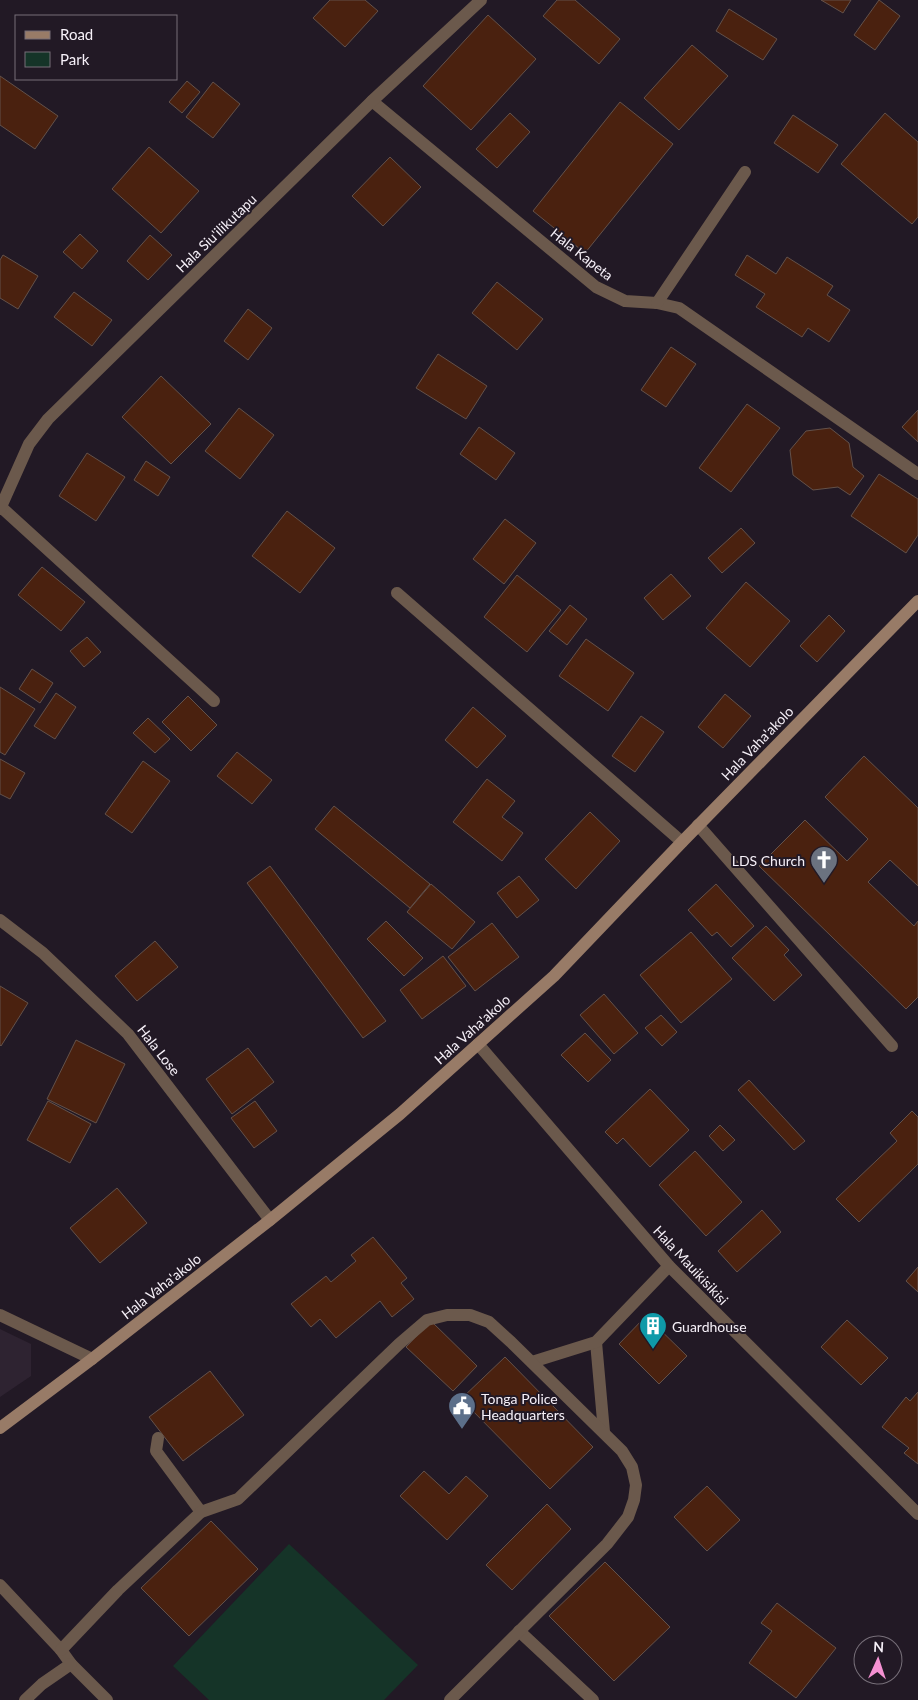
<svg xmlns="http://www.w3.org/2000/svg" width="918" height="1700" font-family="Lato,sans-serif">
<rect width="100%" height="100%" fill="#221925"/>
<path fill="#2e2331" d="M 0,1329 L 31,1344 L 31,1376 L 0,1397 Z"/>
<path fill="#153428" d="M 289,1544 L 418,1665 L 384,1700 L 209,1700 L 173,1666 Z"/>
<g fill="#4a210f" stroke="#63514a">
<path d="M 330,0 L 365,0 L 378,11 L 345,47 L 313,18 Z"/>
<path d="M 557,0 L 575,0 L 620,39 L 599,64 L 543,16 Z"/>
<path d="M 821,0 L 851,0 L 843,13 Z"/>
<path d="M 879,0 L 900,16 L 875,50 L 854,35 Z"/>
<path d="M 729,9 L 777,39 L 763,60 L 716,31 Z"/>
<path d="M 488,15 L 536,59 L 471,130 L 423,86 Z"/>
<path d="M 692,45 L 728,76 L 679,130 L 644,98 Z"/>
<path d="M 0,76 L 58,116 L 35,149 L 0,125 Z"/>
<path d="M 187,81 L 200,92 L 182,113 L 169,102 Z"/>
<path d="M 213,82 L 240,104 L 213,138 L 186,117 Z"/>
<path d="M 620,102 L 673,144 L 585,253 L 533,211 Z"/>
<path d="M 510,113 L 530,132 L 497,168 L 476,149 Z"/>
<path d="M 885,113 L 918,142 L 918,217 L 912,224 L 841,164 Z"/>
<path d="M 793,115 L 838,145 L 818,173 L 774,143 Z"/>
<path d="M 149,147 L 199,191 L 161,233 L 112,189 Z"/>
<path d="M 390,157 L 421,187 L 383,226 L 352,196 Z"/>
<path d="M 80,234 L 98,251 L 82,269 L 63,252 Z"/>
<path d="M 150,235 L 172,255 L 148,280 L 127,261 Z"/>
<path d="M 3,255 L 38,276 L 18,309 L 0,298 L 0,260 Z"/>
<path d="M 747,255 L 776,274 L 787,257 L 833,286 L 827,295 L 850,310 L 829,342 L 808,328 L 802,337 L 756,307 L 765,294 L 735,275 Z"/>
<path d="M 497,282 L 543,319 L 517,350 L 472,313 Z"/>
<path d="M 74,292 L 112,320 L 92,346 L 54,317 Z"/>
<path d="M 248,309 L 272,328 L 248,360 L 224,341 Z"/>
<path d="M 671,347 L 696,364 L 666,407 L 641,390 Z"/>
<path d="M 438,354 L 487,386 L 466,419 L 416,388 Z"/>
<path d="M 161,376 L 211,424 L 171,464 L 122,417 Z"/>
<path d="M 747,404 L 780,428 L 731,492 L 699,468 Z"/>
<path d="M 239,408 L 274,435 L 240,479 L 205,451 Z"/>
<path d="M 918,410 L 918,442 L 902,427 Z"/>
<path d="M 479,427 L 515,453 L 496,480 L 460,454 Z"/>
<path d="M 830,428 L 849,443 L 853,467 L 864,476 L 850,495 L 838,487 L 813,490 L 793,475 L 790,450 L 806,431 Z"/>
<path d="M 87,453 L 125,477 L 96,521 L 59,496 Z"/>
<path d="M 146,461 L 170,477 L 158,496 L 134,480 Z"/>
<path d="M 879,474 L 918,499 L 918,535 L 906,553 L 851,516 Z"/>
<path d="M 287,511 L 335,548 L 300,593 L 252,556 Z"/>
<path d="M 505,519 L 536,543 L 504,584 L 473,559 Z"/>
<path d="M 741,528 L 755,543 L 722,573 L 708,558 Z"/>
<path d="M 42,567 L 85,602 L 61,631 L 18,595 Z"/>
<path d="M 671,574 L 691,596 L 663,620 L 644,598 Z"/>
<path d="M 517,575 L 561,610 L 527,652 L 484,617 Z"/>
<path d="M 746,582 L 790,621 L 750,667 L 706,628 Z"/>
<path d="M 570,605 L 587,619 L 567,645 L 549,631 Z"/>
<path d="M 829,615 L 845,631 L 817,662 L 800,646 Z"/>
<path d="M 87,637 L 101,652 L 84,667 L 70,651 Z"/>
<path d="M 586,639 L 634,673 L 608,711 L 559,676 Z"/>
<path d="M 32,669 L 53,683 L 40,703 L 19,689 Z"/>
<path d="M 0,687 L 35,709 L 5,755 L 0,752 Z"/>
<path d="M 56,693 L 76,707 L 55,739 L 34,726 Z"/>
<path d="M 725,694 L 751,716 L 723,748 L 698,727 Z"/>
<path d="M 188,696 L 217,725 L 191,751 L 162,722 Z"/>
<path d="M 473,707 L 506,736 L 477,768 L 445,740 Z"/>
<path d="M 641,716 L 664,732 L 635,772 L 612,756 Z"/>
<path d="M 148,718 L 170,739 L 155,753 L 133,733 Z"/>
<path d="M 237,752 L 272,780 L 252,804 L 217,776 Z"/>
<path d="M 864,756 L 918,808 L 918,886 L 890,860 L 868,882 L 914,926 L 918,921 L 918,997 L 906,1009 L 759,866 L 805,820 L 847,861 L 868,839 L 825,797 Z"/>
<path d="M 0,759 L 25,773 L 10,799 L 0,794 Z"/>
<path d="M 143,761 L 170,781 L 132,833 L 105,814 Z"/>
<path d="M 487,779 L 515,801 L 502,817 L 523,833 L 502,861 L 453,822 Z"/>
<path d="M 334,806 L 430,884 L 410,908 L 315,829 Z"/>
<path d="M 590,812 L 620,841 L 576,889 L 545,859 Z"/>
<path d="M 270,866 L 386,1021 L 363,1038 L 247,883 Z"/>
<path d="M 519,876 L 539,900 L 517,918 L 497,893 Z"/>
<path d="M 431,884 L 475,922 L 452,949 L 407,912 Z"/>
<path d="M 716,884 L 754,926 L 731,947 L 717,932 L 712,936 L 688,910 Z"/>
<path d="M 386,921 L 423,958 L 404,976 L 367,939 Z"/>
<path d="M 492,923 L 519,957 L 475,991 L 448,957 Z"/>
<path d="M 766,926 L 789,950 L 784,955 L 802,975 L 774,1001 L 732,958 Z"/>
<path d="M 691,932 L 732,979 L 681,1023 L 640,975 Z"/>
<path d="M 155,941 L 178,967 L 137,1001 L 115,976 Z"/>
<path d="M 443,956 L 466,986 L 422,1019 L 400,990 Z"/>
<path d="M 0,986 L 28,1003 L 1,1046 L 0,1045 Z"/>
<path d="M 604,994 L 638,1033 L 614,1054 L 580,1015 Z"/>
<path d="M 661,1015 L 677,1032 L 662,1046 L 645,1028 Z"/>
<path d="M 585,1033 L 611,1060 L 588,1082 L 561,1055 Z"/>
<path d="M 76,1040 L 125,1064 L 96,1123 L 47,1099 Z"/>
<path d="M 248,1048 L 274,1082 L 232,1114 L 206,1079 Z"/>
<path d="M 749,1080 L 805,1141 L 794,1150 L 738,1090 Z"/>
<path d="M 650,1089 L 689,1130 L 650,1167 L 623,1138 L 617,1144 L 605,1132 Z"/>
<path d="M 48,1101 L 91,1124 L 70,1163 L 27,1140 Z"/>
<path d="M 255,1101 L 277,1131 L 254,1148 L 231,1118 Z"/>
<path d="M 912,1111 L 918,1117 L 918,1164 L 859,1222 L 836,1199 L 897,1141 L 890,1133 Z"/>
<path d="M 720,1125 L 735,1140 L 723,1151 L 709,1136 Z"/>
<path d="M 695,1151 L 742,1202 L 706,1236 L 659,1185 Z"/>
<path d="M 117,1188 L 147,1223 L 100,1263 L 70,1228 Z"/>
<path d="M 762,1210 L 781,1232 L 737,1272 L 718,1251 Z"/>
<path d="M 373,1237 L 407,1278 L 401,1283 L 414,1299 L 392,1317 L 380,1301 L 336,1338 L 320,1319 L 311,1327 L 291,1304 L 326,1276 L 331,1282 L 356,1261 L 351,1255 Z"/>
<path d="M 918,1267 L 918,1292 L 906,1281 Z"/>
<path d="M 646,1316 L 687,1356 L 659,1384 L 619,1344 Z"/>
<path d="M 847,1320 L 888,1358 L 861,1385 L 821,1347 Z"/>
<path d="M 431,1321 L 477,1366 L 453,1391 L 406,1347 Z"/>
<path d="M 505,1357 L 593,1447 L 550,1489 L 461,1399 Z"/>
<path d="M 210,1371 L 244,1415 L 183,1461 L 149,1417 Z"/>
<path d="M 918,1392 L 918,1464 L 904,1453 L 909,1448 L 882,1427 L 906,1397 L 910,1401 Z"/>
<path d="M 424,1471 L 449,1494 L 466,1476 L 488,1496 L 447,1540 L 400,1496 Z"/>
<path d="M 707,1486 L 740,1520 L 707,1551 L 674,1517 Z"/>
<path d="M 547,1504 L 571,1529 L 512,1590 L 486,1565 Z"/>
<path d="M 211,1521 L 258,1569 L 189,1636 L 141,1588 Z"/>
<path d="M 605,1562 L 670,1627 L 614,1681 L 549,1616 Z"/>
<path d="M 777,1603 L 836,1648 L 796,1698 L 749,1663 L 772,1631 L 761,1623 Z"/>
</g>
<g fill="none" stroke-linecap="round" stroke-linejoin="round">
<g stroke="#6b594c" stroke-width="12">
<path d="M 596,1342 L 604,1432"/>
<path d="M 532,1362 L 596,1342 L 669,1266"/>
<path d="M 158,1438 L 156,1451 L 201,1512"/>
<path d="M 0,1585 L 61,1650 L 71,1664 L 107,1700"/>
<path d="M 519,1631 L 593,1700"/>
<path d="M 61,1650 L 118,1590 L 201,1512 L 238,1499 L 399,1344 L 427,1320 L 447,1315 L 470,1315 L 489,1322 L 511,1342 L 622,1451 L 632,1467 L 636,1485 L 634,1500 L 628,1517 L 607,1544 L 450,1700"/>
<path d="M 25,1700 L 42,1684 L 71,1664"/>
</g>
<g stroke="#6b594c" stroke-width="12">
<path d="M 372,101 L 596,287 L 625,301 L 657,303 L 679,308 L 918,474"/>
<path d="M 657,303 L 745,172"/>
<path d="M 1,507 L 214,701"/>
<path d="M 0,509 L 29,444 L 48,419 L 372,101 L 481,0"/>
<path d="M 397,593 L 682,842"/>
<path d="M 698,825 L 892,1046"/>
<path d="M 0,920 L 43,953 L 128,1034 L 270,1220"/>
<path d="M 478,1044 L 669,1266 L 918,1514"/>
<path d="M 0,1315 L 92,1359"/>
</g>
<path stroke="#987b67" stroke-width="12" d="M 0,1428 L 92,1359 L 270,1220 L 400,1114 L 554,976 L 682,842 L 918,601"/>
</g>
<defs>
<symbol id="church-pin" viewBox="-11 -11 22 30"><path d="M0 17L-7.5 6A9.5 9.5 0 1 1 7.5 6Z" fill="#6b7280" stroke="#221925"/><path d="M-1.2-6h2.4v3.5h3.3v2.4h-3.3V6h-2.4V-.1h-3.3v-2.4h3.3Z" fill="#fff"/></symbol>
<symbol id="building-pin" viewBox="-11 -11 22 30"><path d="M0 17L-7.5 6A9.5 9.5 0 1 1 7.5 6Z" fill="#0f9aa8" stroke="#221925"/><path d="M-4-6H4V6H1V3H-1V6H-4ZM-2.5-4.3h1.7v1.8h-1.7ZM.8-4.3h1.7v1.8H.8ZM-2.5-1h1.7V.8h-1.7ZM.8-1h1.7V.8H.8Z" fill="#fff"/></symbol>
<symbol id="civic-pin" viewBox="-11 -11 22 30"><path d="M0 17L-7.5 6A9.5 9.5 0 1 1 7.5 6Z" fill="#5c6f8a" stroke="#221925"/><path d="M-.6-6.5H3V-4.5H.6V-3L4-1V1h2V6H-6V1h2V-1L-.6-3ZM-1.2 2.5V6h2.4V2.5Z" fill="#fff"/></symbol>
</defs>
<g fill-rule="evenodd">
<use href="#church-pin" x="808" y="844" width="32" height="43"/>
<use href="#building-pin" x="637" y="1310" width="32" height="43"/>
<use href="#civic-pin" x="446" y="1390" width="32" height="43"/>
</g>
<g text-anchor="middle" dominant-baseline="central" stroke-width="4" stroke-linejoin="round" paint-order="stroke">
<g font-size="14" fill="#f6f0f8" stroke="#221925">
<text transform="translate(216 233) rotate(-44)">Hala Siu'ilikutapu</text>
<text transform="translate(582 254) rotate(38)">Hala Kapeta</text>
<text transform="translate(757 743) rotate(-46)">Hala Vaha'akolo</text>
<text transform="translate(472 1029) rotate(-42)">Hala Vaha'akolo</text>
<text transform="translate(159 1050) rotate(52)">Hala Lose</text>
<text transform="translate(691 1265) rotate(47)">Hala Mauikisikisi</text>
<text transform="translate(161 1286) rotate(-38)">Hala Vaha'akolo</text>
</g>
<g font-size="14" fill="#f6f0f8" stroke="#221925" text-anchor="start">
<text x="805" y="860" text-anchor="end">LDS Church</text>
<text x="672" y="1326">Guardhouse</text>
<text x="481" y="1398">Tonga Police<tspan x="481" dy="16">Headquarters</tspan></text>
</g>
</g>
<rect x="15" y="15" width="162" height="65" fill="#221925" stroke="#776f79"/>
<rect x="25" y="31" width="25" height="8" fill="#987b67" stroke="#776f79"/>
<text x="60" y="40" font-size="15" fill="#f6f0f8">Road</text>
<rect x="25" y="52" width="25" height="15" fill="#153428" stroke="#776f79"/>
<text x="60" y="65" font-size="15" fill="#f6f0f8">Park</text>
<g transform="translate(878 1660) rotate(3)"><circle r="24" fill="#221925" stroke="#776f79"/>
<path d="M0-4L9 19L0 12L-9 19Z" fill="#f591d2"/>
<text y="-8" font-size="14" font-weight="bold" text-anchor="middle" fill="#f6f0f8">N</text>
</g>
</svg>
